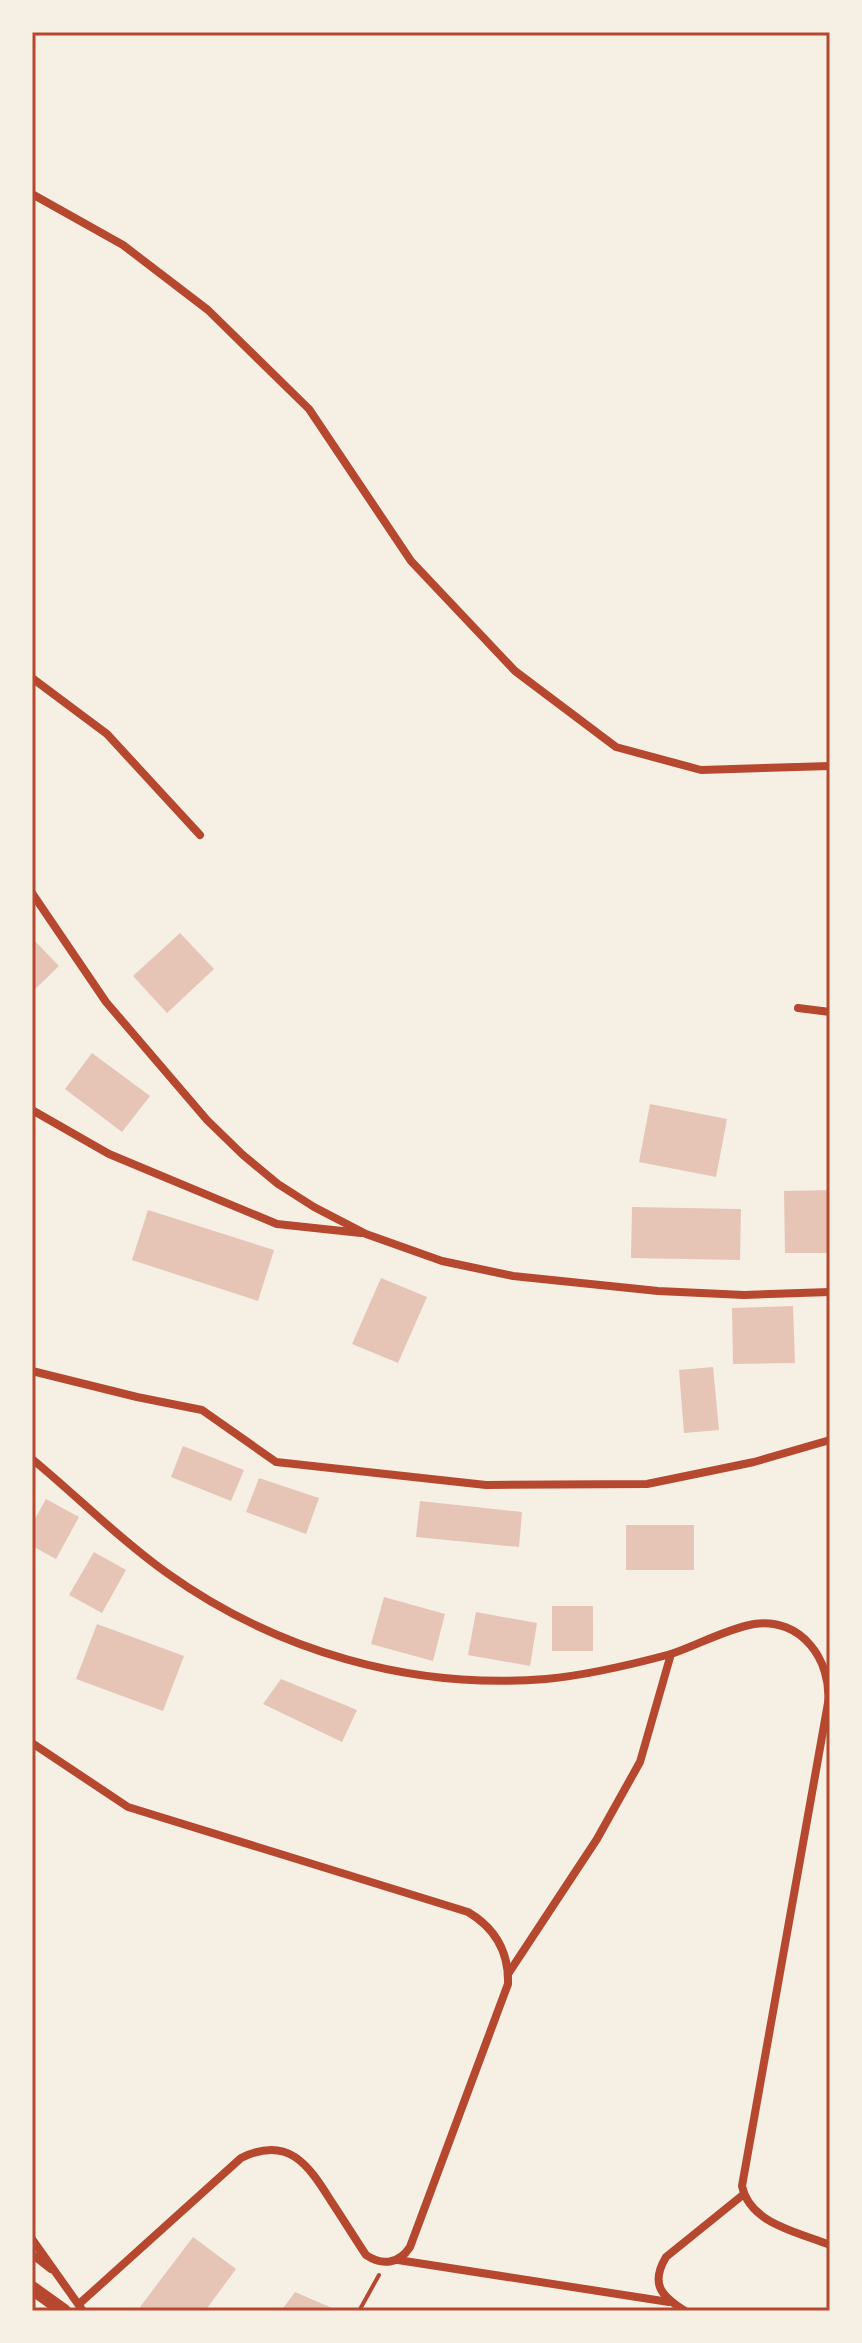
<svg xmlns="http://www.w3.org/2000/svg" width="862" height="2343" font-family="'Sofia Sans Condensed',sans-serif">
<rect width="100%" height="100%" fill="#f6efe4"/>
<g fill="#e6c5b7">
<path d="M 180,933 L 214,969 L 167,1013 L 133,976 Z"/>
<path d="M 32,938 L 59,966 L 32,992 Z"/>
<path d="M 92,1053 L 150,1096 L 122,1132 L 65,1089 Z"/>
<path d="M 650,1104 L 727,1119 L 716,1177 L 639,1162 Z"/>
<path d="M 830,1190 L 830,1253 L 785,1253 L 784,1191 Z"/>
<path d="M 632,1207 L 741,1209 L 740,1260 L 631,1258 Z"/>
<path d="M 148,1210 L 274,1250 L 258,1301 L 132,1260 Z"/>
<path d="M 381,1278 L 427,1297 L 398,1363 L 352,1344 Z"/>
<path d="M 793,1306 L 795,1363 L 733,1364 L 732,1308 Z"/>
<path d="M 713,1367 L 719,1430 L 684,1433 L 679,1370 Z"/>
<path d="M 183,1446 L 244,1470 L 231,1501 L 171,1477 Z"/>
<path d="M 259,1478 L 319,1498 L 306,1534 L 246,1512 Z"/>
<path d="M 46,1499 L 79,1517 L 56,1559 L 32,1546 L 32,1524 Z"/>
<path d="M 420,1501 L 522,1512 L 519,1547 L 416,1537 Z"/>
<rect x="626" y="1525" width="68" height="45"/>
<path d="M 94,1552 L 126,1570 L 102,1613 L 69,1595 Z"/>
<path d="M 384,1597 L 445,1614 L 433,1661 L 371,1644 Z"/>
<rect x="552" y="1606" width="41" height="45"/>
<path d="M 476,1612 L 537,1623 L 530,1666 L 468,1655 Z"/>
<path d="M 97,1624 L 184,1656 L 163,1711 L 76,1679 Z"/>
<path d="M 281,1679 L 357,1710 L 342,1742 L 263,1704 Z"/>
<path d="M 193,2237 L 236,2269 L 205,2311 L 145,2311 L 140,2307 Z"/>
<path d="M 295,2292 L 339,2311 L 281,2311 Z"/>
</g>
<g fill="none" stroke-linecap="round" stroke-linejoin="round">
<path stroke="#b5482f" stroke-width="4" d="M 359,2311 L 379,2275"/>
<g stroke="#b5482f" stroke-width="8">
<path d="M 32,194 L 123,245 L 208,310 L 309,409 L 411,561 L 515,671 L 616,747 L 701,770 L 830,766"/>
<path d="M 32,678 L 107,734 L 200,835"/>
<path d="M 32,893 L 106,1002 L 207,1120 L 243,1155 L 278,1184 L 314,1207 L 366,1234 L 442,1261 L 513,1276 L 658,1291 L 744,1295 L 830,1292"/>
<path d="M 798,1008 L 830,1012"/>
<path d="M 32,1110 L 109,1154 L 277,1224 L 361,1233"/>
<path d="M 32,1371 L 137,1397 L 202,1410 L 276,1462 L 486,1485 L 647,1484 L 754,1462 L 830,1440"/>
<path d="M 32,1459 C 77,1496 119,1539 167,1573 C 276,1651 411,1690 546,1679 C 589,1675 630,1665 671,1654"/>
<path d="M 32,1743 L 128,1807 L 468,1912 C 495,1928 509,1951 508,1984 L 410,2247 C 399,2264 382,2266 366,2255 C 354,2237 343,2219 331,2201 C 308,2164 288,2135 241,2158 L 79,2304"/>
<path d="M 508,1974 L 597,1839 L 640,1762 L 671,1654 C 698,1645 726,1629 754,1624 C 801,1617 832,1660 828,1703 L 742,2186 C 750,2224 798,2232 830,2245"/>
<path d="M 32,2239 L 83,2311"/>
<path d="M 32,2254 L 51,2269"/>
<path d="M 398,2260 L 669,2302"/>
<path d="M 685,2311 C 661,2296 650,2284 666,2257 L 744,2194"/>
</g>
<path stroke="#b5482f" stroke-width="14" d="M 32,2288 L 64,2311"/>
</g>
<rect width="862" height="2343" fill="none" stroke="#f6efe4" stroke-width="68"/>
<rect x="34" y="34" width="794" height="2275" fill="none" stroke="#b5482f" stroke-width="3"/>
</svg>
